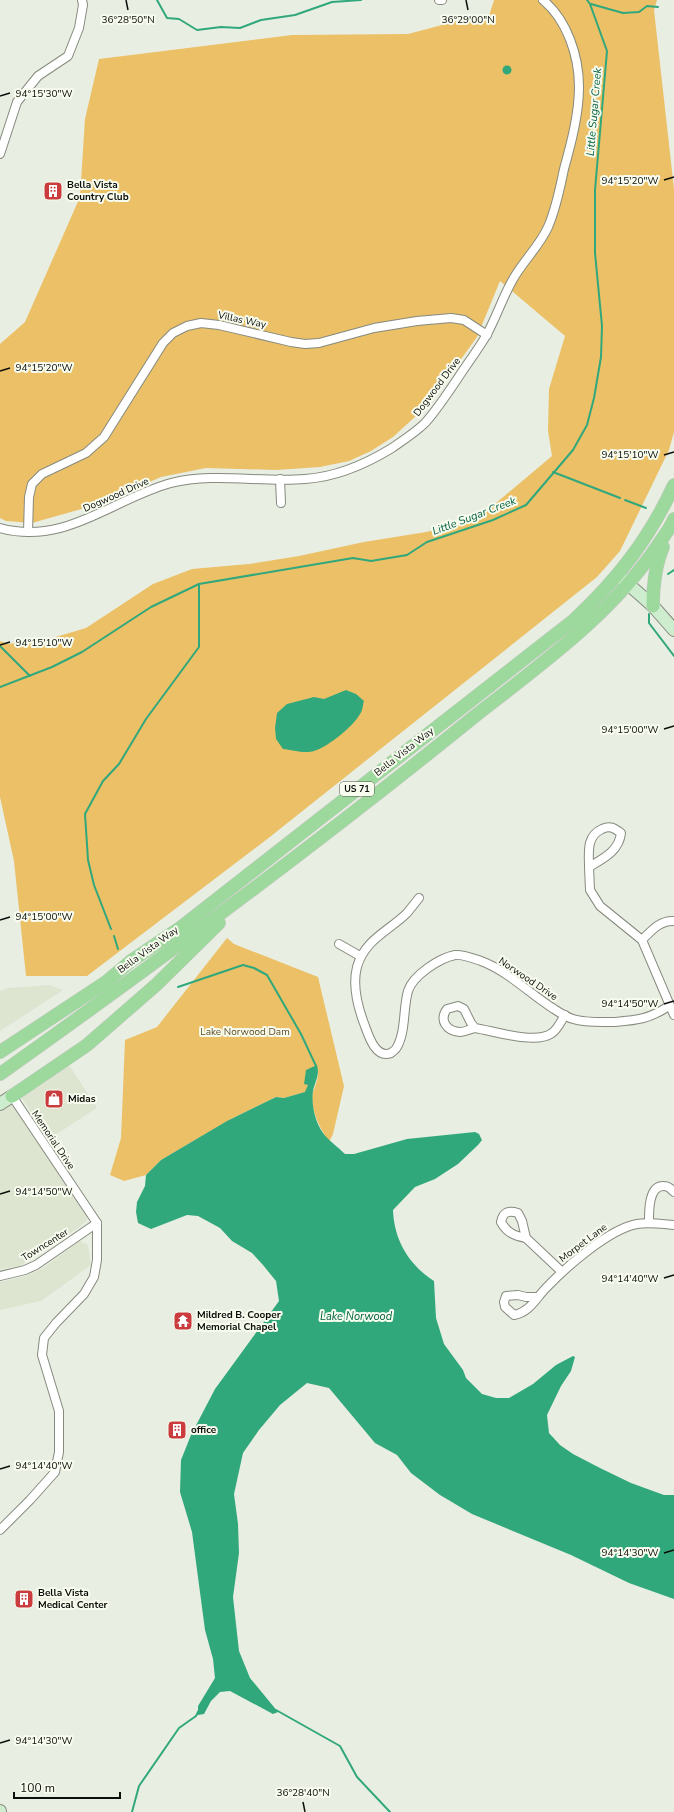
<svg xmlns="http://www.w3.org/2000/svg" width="674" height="1812" font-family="'Nunito Sans',sans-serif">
<rect width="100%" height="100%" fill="#e9eee2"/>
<g fill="#dde5d1">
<path d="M 50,985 L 63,990 L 0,1031 L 0,991 L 8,988 Z"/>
<path d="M 69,1065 L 97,1108 L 49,1139 L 21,1097 Z"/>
<path d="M 12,1104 L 86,1214 L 87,1220 L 78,1228 L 20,1266 L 0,1269 L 0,1112 Z"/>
<path d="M 80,1241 L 88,1245 L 91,1265 L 41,1301 L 0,1310 L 0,1282 L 29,1275 L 43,1268 Z"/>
</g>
<g fill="#ebc067">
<path d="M 494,0 L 657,0 L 654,10 L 674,189 L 674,432 L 669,450 L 620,551 L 597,577 L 266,840 L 87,976 L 26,976 L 14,861 L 0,797 L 0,641 L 8,644 L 49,639 L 86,628 L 153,584 L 192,569 L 249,564 L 299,556 L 364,542 L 426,532 L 457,525 L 490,508 L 552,456 L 548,431 L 549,389 L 565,336 L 500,281 L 477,337 L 444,383 L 417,415 L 393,437 L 371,451 L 349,461 L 320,467 L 276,470 L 206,468 L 161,477 L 99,504 L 32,523 L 6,521 L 0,518 L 0,344 L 25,322 L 80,197 L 85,119 L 99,59 L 292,35 L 408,34 L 461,20 L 489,16 Z"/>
<path d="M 227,938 L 234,944 L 318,977 L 344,1086 L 333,1134 L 329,1142 C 321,1130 312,1113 312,1098 C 313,1086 322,1077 316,1065 L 306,1092 L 284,1098 L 276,1097 L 231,1119 L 161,1160 L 146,1175 L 124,1181 L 110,1175 L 121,1138 L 125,1040 L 157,1027 Z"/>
</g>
<g fill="#31a87c">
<circle cx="507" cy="70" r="4.5"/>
<path d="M 346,690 L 356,694 L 364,701 C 363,703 363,707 362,710 C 357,724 328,747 314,751 C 305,754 292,750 283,749 L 276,739 L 275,728 L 277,713 L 287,704 L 314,697 L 324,699 Z"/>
<path d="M 317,1065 C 320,1075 315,1081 313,1091 C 311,1104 315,1122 323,1133 C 328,1140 338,1147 345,1154 L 354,1154 L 407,1139 L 475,1132 L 479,1134 L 482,1140 L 478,1145 L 458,1164 L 435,1179 L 415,1187 L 393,1210 C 394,1240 409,1265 434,1281 L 436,1318 L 444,1344 L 463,1370 L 466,1378 L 482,1394 L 496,1398 L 509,1398 L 533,1384 L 556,1365 L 573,1356 L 575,1357 L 571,1371 L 561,1386 L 547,1415 L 549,1433 L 560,1445 L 573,1454 L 600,1468 L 631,1483 L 664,1495 L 674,1495 L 674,1599 L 629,1583 L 571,1555 L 472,1514 L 440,1495 L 411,1473 L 397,1455 L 375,1443 L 329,1388 L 307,1383 L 280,1405 L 259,1430 L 243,1453 L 234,1494 L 238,1524 L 239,1553 L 233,1597 L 239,1651 L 250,1678 L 278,1712 L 273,1714 L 230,1691 L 220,1692 L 211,1701 L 204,1714 L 198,1715 L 198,1706 L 215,1678 L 213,1659 L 205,1630 L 192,1532 L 180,1492 L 181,1460 L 191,1435 L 215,1389 L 279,1301 L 276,1281 L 263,1265 L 252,1253 L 232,1241 L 220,1228 L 198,1216 L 187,1215 L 151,1229 L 138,1223 L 136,1212 L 137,1202 L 145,1186 L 146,1175 L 161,1160 L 227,1121 L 276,1097 L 284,1098 L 305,1092 L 308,1085 L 304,1084 L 306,1070 Z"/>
</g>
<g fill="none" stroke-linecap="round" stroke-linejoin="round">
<g stroke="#31a87c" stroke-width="2">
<path d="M 157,0 L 167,18 L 179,19 L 197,30 L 221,27 L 240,28 L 261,20 L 295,15 L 332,2 L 361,0"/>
<path d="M 591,4 L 623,13 L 639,12 L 647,6 L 658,7"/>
<path d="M 553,472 L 620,498"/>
<path d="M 625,500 L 646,508"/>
<path d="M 668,574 L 674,570"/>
<path d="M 649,614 L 649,623 L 674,656"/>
<path d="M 0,646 L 30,676"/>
<path d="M 0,687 L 52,667 L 82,652 L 151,607 L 199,584 L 353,558 L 371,561 L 407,555 L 427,542 L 493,520 L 526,505 L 573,450 L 587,425 L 594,398 L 601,357 L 602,326 L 595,253 L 595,190 L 607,51 L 590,4 L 587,0"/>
<path d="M 111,929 L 94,885 L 88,860 L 85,814 L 103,781 L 119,764 L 146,719 L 199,647 L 199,584"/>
<path d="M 114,936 L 118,949"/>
<path d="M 178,987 L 243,965 L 254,968 L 267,975 L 301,1034 L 316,1066"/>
<path d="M 276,1710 L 340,1746 L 357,1777 L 390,1812"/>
<path d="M 132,1812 L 139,1786 L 179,1728 L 196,1716 L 199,1710"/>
</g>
<defs>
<g id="street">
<path d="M 439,0 L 442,0"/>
<path d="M 0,154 L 17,102 L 38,76 L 68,56 L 79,28 L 83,5 L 82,0"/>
<path d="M 280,479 L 281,503"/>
<path d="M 0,528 C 66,546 112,499 171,483 C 214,472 262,483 305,479 C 335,477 366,464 392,448 C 402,441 416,432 425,423 C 440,406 453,385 466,366 C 473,356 480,346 486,336 C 496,318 502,299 512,281 C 522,262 539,247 548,227 C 556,209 560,188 564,169 C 571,144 579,114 579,87 C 579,56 567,20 543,0"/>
<path d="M 28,532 L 29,497 L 32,484 L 42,474 L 86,453 L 104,437 L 163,343 L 173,333 L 187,326 L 201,323 L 219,325 L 291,342 L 305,344 L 319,343 L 374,328 L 417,321 L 451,318 L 464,320 L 487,335"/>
<path d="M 589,867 C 589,853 586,836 602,829 C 610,825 614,828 621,833 C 619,851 604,858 589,867 L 590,890 L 600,906 L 642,940 L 674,1015"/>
<path d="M 419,898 C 415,903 411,908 407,913 C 389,931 365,939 357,967 C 352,986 358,1008 365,1026 C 369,1037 376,1059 391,1053 C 393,1051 396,1050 397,1047 C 406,1031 403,1008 408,991 C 413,975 440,958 455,955 C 462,954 475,959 481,961 C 508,971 530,994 554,1009 C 560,1013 566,1017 573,1019 C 586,1023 601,1022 615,1022 C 638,1020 649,1019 669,1006"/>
<path d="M 642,940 C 651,931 660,920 674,921"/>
<path d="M 339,944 L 360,956"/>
<path d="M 475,1028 C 470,1029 465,1032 460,1032 C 446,1031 439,1020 447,1009 L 458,1006 L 464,1009 L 471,1023 L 475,1028 C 494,1031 536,1045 552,1033 C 558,1029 561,1021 565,1015"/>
<path d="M 649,1223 C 649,1213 648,1185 664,1186 C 669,1186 671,1189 674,1192"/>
<path d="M 526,1238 C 515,1236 507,1233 501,1222 C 503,1212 508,1210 518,1213 L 522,1221 L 526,1238 L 562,1272"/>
<path d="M 0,1276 L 25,1270 L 36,1265 L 97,1223"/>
<path d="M 538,1297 L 526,1297 L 518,1295 L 506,1296 L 504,1302 L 505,1307 L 514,1315 C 530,1312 536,1298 546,1288 C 566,1267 609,1229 637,1224 C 649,1222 662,1224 674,1225"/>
<path d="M 0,1530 L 30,1500 L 55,1472 L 59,1452 L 59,1411 L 42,1355 L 44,1338 L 56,1323 L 84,1294 L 94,1277 L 97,1260 L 97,1223 L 12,1096"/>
</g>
<g id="secondary">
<path d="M 618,575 L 653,606 L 674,630"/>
<path d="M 0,1104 L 12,1096"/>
<path d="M 0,1811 L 0,1812"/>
</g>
<g id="primary">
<path d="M 653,606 C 653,585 655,566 663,547"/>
<path d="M 0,1052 L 106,982 L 131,961 L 180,928 L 574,620 C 617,580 649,539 674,485"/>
<path d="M 0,1074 C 162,959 321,841 475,716 C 540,665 611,615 658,545 C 663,537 670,529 674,519"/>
<path d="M 12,1096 L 87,1045 L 156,985 L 219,923"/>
</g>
</defs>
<use href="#street" stroke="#868a7f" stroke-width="10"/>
<use href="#secondary" stroke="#868a7f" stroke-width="14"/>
<use href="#primary" stroke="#cacac9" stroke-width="14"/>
<use href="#street" stroke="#fff" stroke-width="8"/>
<use href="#secondary" stroke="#ceecce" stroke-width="12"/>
<use href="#primary" stroke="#9dd89d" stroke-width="13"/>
</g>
<path fill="none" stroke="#0c0e0a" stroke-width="1.5" d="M 126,0 L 128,10M 466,0 L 468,10M 0,96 L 10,93M 664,180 L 674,177M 0,371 L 10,368M 664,455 L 674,452M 0,645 L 10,642M 664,729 L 674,726M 0,920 L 10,917M 664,1004 L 674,1001M 0,1194 L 10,1191M 664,1278 L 674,1275M 0,1469 L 10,1466M 664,1553 L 674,1550M 0,1743 L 10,1740M 303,1802 L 305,1812"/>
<defs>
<symbol id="building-square" viewBox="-11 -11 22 22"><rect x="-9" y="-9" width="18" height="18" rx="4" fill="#cb3c3e" stroke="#f7fcef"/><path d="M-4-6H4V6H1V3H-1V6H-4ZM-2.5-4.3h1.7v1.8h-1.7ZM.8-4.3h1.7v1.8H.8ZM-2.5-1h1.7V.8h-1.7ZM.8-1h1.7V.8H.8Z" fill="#fff"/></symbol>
<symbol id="shop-square" viewBox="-11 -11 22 22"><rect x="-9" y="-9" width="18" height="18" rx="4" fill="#cb3c3e" stroke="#f7fcef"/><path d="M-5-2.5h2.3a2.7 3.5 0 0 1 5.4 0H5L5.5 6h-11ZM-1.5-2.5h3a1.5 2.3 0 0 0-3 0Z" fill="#fff"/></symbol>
<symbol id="temple-square" viewBox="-11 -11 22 22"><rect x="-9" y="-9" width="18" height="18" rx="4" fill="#cb3c3e" stroke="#f7fcef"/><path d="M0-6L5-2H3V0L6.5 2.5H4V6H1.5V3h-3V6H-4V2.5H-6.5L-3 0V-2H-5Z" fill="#fff"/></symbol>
</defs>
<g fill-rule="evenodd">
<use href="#building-square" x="42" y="180" width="22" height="22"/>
<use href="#shop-square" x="43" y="1088" width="22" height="22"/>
<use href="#temple-square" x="172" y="1310" width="22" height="22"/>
<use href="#building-square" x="166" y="1419" width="22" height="22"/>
<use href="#building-square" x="13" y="1588" width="22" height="22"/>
</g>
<g text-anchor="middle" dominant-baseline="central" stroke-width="4" stroke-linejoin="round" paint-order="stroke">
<rect fill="#f7fcef" stroke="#52554f" stroke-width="1" x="340" y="782" width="34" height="14" rx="3"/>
<g font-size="9" font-weight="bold" fill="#0c0e0a">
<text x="357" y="789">US 71</text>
</g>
<g font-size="10" font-weight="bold" fill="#0c0e0a" stroke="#f7fcef" text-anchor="start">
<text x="67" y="185">Bella Vista<tspan x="67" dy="12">Country Club</tspan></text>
<text x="68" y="1099">Midas</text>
<text x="197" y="1315">Mildred B. Cooper<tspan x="197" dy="12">Memorial Chapel</tspan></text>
<text x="191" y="1430">office</text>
<text x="38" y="1593">Bella Vista<tspan x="38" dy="12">Medical Center</tspan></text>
</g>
<g font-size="10" fill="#0c0e0a" stroke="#f7fcef">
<text transform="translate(242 320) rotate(12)">Villas Way</text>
<text transform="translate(437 387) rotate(-53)">Dogwood Drive</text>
<text transform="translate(116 495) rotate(-24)">Dogwood Drive</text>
<text transform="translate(404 752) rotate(-38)">Bella Vista Way</text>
<text transform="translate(148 950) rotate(-36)">Bella Vista Way</text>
<text transform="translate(528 979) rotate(34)">Norwood Drive</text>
<text transform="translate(53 1140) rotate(56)">Memorial Drive</text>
<text transform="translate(583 1243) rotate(-37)">Morpet Lane</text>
<text transform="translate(45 1245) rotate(-32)">Towncenter</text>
</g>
<g font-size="10" fill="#604d26" stroke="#f7fcef">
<text x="245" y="1032">Lake Norwood Dam</text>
</g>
<g font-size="11" font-style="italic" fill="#036143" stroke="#f7fcef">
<text transform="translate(594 112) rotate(-85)">Little Sugar Creek</text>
<text transform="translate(474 516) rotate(-21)">Little Sugar Creek</text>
<text x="356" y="1316">Lake Norwood</text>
</g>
</g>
<g font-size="10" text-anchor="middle" fill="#0c0e0a" stroke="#f7fcef" stroke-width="4" stroke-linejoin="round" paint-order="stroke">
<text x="128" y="23">36°28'50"N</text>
<text x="468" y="23">36°29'00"N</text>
<text x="44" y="97">94°15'30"W</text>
<text x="630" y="184">94°15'20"W</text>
<text x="44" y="371">94°15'20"W</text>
<text x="630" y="458">94°15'10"W</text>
<text x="44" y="646">94°15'10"W</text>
<text x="630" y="733">94°15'00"W</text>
<text x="44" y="920">94°15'00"W</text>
<text x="630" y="1007">94°14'50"W</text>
<text x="44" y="1195">94°14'50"W</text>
<text x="630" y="1282">94°14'40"W</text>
<text x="44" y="1469">94°14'40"W</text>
<text x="630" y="1556">94°14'30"W</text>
<text x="44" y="1744">94°14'30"W</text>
<text x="303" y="1796">36°28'40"N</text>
</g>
<path d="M14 1792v6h106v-6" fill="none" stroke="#0c0e0a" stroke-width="2"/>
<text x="20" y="1792" font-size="12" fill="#0c0e0a" stroke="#f7fcef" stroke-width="3" paint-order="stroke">100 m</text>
</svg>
